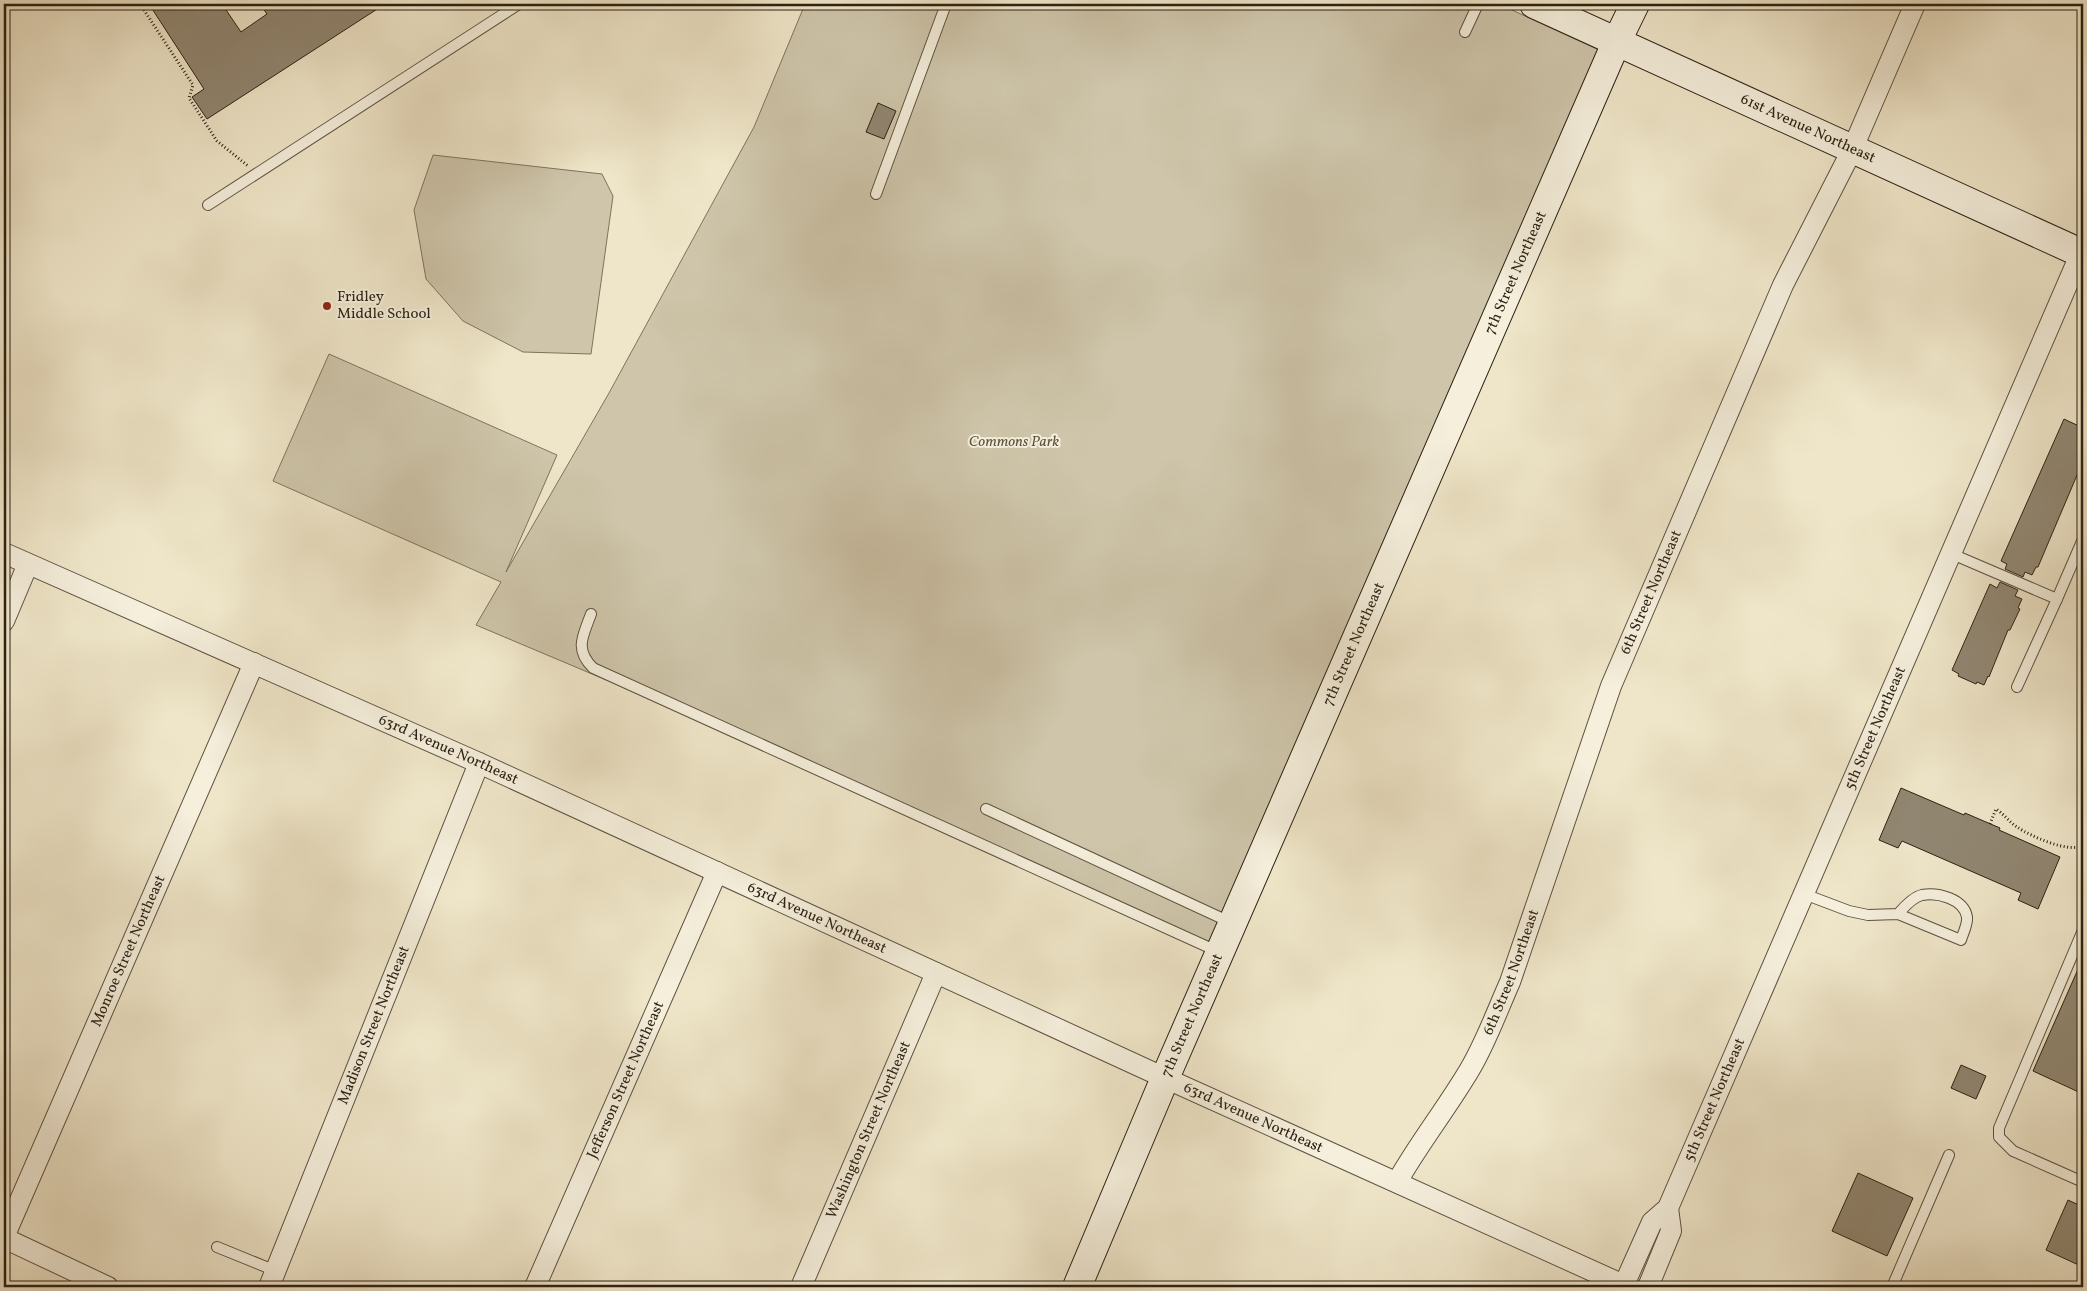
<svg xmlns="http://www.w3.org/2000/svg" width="2087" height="1291" font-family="Vollkorn,serif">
<rect width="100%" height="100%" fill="#efe6c9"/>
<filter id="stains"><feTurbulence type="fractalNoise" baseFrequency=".004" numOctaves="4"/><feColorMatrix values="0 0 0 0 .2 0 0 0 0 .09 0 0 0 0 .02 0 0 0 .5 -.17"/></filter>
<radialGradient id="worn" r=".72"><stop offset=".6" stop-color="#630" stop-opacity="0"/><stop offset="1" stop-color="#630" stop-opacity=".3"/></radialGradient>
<g fill="#cec5aa" stroke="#7d735e">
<path d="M 805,4 L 1499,4 L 1599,50 L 1209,943 L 758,744 L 476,625 L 501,582 L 273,481 L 329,354 L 557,455 L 506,572 L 609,393 L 754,127 Z"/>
<path d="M 433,155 L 602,174 L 613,196 L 591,354 L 523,352 L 463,321 L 426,279 L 414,210 Z"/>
</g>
<g fill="#918772" stroke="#2c2113">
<path d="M 149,4 L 222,4 L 241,32 L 267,14 L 260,4 L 385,4 L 207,119 L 192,97 L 204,89 Z"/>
<path d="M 878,103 L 896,111 L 884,139 L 866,132 Z"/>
<path d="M 2064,419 L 2083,428 L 2083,461 L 2038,567 L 2036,567 L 2032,575 L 2025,572 L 2023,577 L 2005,569 L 2007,564 L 2001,561 Z"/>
<path d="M 2000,582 L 2018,590 L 2015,596 L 2022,599 L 2018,608 L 2020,609 L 2010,630 L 2008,630 L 1989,677 L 1988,676 L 1984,685 L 1977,682 L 1976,684 L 1958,676 L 1959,674 L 1952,670 L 1990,584 L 1997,588 Z"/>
<path d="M 1901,788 L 1964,815 L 1965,813 L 2000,828 L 1999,830 L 2060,857 L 2038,909 L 2018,900 L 2021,893 L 1902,841 L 1898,848 L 1879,840 Z"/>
<path d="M 2083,958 L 2083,1094 L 2033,1071 Z"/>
<path d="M 1961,1065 L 1986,1076 L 1976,1099 L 1951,1088 Z"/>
<path d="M 1858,1173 L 1913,1198 L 1887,1256 L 1832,1231 Z"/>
<path d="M 2068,1200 L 2083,1207 L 2083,1267 L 2046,1250 Z"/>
</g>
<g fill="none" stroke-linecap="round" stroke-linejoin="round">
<defs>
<g id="lane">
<path d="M 1465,32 L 1478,4"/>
<path d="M 876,194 L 946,4"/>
<path d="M 208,205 L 519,4"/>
<path d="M 1952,554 L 2057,599 L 2017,687"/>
<path d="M 2057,599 L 2083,539"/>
<path d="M 591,614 C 583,636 574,649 593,668 L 1219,952"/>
<path d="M 986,809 L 1232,923"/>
<path d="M 1804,894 L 1849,911 L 1868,915 L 1898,914 C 1904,907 1913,897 1922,895 C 1938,892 1964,899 1967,917 C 1968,924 1963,933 1961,940 L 1898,914"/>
<path d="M 2083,930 L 1999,1128 L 1999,1137 L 2013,1151 L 2083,1182"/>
<path d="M 217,1247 L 276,1271"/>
<path d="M 1892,1287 L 1949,1155"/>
</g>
<g id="street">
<path id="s1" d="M 4,553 L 479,763 L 1165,1078 L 1628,1287"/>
<path d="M 4,621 L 28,564"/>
<path id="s2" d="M 1397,1182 C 1419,1143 1447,1108 1470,1069 C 1486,1042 1497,1011 1510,982 L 1611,686 L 1783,285 L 1852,150 L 1915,4"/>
<path id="s3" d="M 4,1237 L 254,663"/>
<path d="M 4,1238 L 108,1287"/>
<path id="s4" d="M 269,1287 L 479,763"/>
<path id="s5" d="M 535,1287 L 717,872"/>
<path id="s6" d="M 801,1287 L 936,973"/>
<path id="s7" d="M 1623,1287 L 1652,1222 L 1668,1208 L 2083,248"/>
<path d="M 1648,1287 L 1671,1231 L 1668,1208"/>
</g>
<g id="secondary">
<path id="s8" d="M 1534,4 L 2083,254"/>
<path id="s9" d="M 1077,1287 L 1165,1078 L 1616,43 L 1635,4"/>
</g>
</defs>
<use href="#lane" stroke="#5d5240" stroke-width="12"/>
<use href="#street" stroke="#5d5240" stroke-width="22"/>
<use href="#secondary" stroke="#2c2113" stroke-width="30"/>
<g stroke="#2c2113" stroke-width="3" stroke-dasharray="1 2.5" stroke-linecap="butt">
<path d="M 140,4 L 193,85 L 189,98 L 217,141 L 248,166"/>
<path d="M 1990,824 L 1996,809 C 2004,814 2009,822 2017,827 C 2030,836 2070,854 2083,845"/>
</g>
<use href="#lane" stroke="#f5efdc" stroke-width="10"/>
<use href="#street" stroke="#f5efdc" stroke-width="20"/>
<use href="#secondary" stroke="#f5efdc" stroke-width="28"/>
</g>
<circle fill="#8f2418" stroke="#f5efdc" stroke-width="2" cx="327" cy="306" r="5"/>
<g text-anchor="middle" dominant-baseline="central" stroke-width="4" stroke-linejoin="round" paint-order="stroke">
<g font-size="15" fill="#2c2113" stroke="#f5efdc">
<text stroke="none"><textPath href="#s8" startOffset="301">61st Avenue Northeast</textPath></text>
<text stroke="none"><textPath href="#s9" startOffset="1105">7th Street Northeast</textPath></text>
<text stroke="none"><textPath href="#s2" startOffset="645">6th Street Northeast</textPath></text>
<text stroke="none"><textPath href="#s9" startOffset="700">7th Street Northeast</textPath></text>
<text stroke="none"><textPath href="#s7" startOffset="615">5th Street Northeast</textPath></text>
<text stroke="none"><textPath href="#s1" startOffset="486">63rd Avenue Northeast</textPath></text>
<text stroke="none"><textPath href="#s1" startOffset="891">63rd Avenue Northeast</textPath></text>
<text stroke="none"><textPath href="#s3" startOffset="312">Monroe Street Northeast</textPath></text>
<text stroke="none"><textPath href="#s2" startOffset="240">6th Street Northeast</textPath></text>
<text stroke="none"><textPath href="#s9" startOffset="295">7th Street Northeast</textPath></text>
<text stroke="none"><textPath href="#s4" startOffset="282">Madison Street Northeast</textPath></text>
<text stroke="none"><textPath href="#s5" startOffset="226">Jefferson Street Northeast</textPath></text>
<text stroke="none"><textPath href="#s7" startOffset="210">5th Street Northeast</textPath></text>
<text stroke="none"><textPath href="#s1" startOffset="1371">63rd Avenue Northeast</textPath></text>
<text stroke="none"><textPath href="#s6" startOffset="171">Washington Street Northeast</textPath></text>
</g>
<g font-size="15" fill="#2c2113" stroke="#f5efdc" text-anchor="start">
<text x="337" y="297">Fridley<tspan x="337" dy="17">Middle School</tspan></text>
</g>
<g font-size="15" font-style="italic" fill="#5d5240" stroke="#f5efdc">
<text x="1014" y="442">Commons Park</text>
</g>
</g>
<rect width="2087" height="1291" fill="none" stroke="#efe6c9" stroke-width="20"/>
<rect x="5" y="5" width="2077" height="1281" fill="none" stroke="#2c2113" stroke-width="2.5"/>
<rect x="10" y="10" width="2067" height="1271" fill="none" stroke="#2c2113"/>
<rect width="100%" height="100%" filter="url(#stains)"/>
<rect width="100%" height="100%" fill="url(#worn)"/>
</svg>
